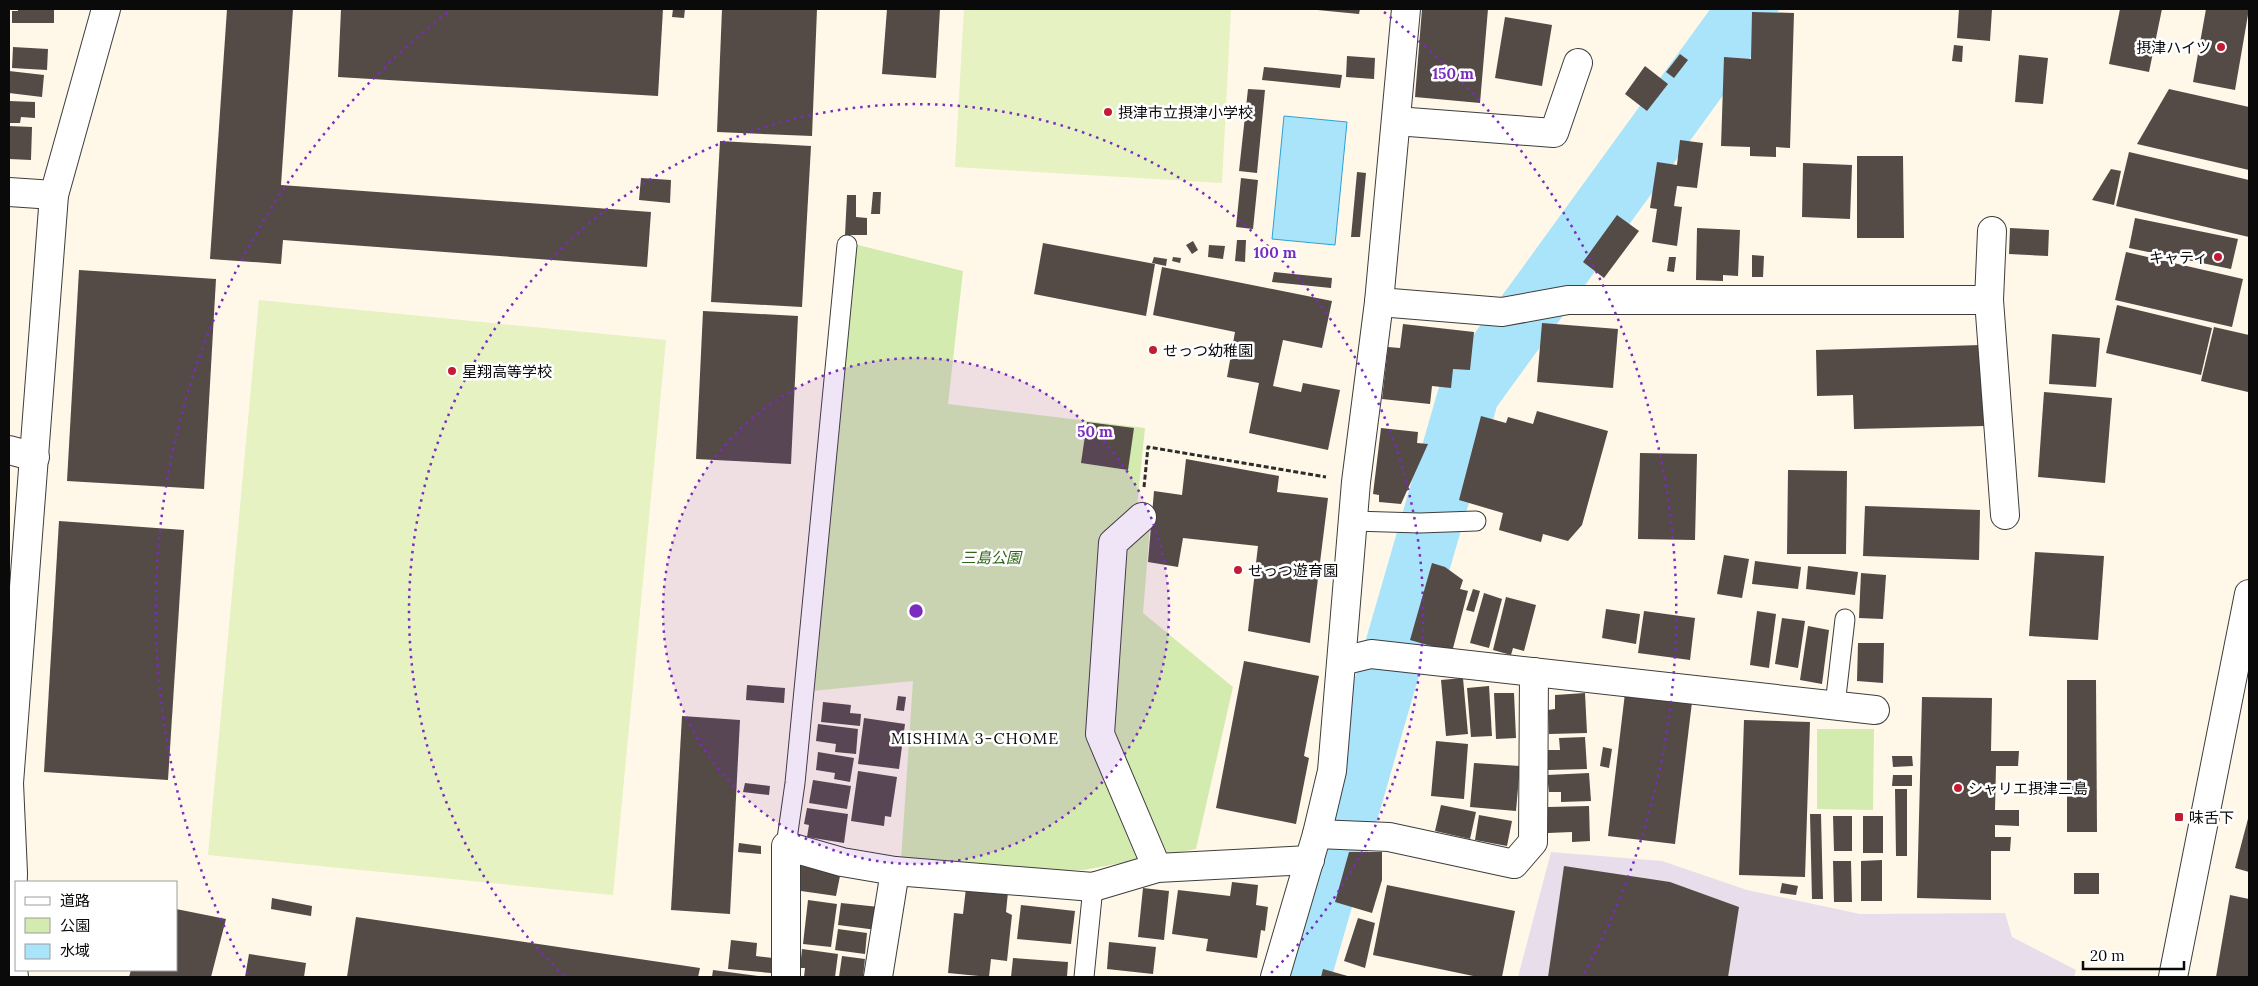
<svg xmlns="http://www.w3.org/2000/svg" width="2258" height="986" font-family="Lora,'Noto Sans JP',serif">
<rect width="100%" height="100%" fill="#fff8e8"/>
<path fill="#e8ddeb" d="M 1551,852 L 1662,861 L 1747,890 L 1860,914 L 2005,913 L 2012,937 L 2076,970 L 2074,977 L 1518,977 Z"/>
<g fill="#d4ebb0">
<path d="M 850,243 L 963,271 L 948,404 L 1145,428 L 1135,527 L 1150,527 L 1143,613 L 1233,687 L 1196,849 L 1084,870 L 1008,871 L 901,861 L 913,681 L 812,691 Z"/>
<path d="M 1817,729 L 1874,729 L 1873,810 L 1817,809 Z"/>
</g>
<g fill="#e6f2c2">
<path d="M 964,9 L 1231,9 L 1222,183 L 955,167 Z"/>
<path d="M 259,300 L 666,340 L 613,895 L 208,855 Z"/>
</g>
<path fill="#a9e4fa" stroke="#2ba2d6" d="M 1284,116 L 1347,122 L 1335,245 L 1272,239 Z"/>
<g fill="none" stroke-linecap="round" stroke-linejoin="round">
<path stroke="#a9e4fa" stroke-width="61" d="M 1300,977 L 1469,393 L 1748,9"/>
</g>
<g fill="#544a46">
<path d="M 18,9 L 54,9 L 54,23 L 12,23 L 12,11 L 18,11 Z"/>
<path d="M 227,9 L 293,9 L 281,185 L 651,212 L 647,267 L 283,240 L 281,264 L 210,259 Z"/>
<path d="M 341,9 L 663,9 L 658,96 L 338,77 Z"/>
<path d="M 673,9 L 685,9 L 684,18 L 672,17 Z"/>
<path d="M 722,9 L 817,9 L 812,136 L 717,132 Z"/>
<path d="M 887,9 L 940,9 L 936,78 L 882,74 Z"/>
<path d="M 1307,9 L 1360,9 L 1359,14 Z"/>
<path d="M 1422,9 L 1488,9 L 1480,103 L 1415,97 Z"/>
<path d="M 1959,9 L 1992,9 L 1990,41 L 1957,38 Z"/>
<path d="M 2120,9 L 2162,9 L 2149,72 L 2109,64 Z"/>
<path d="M 2206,9 L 2249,9 L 2235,90 L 2193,82 Z"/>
<path d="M 1752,12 L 1794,13 L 1790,148 L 1776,147 L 1776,157 L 1750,156 L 1750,147 L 1721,146 L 1724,57 L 1751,59 Z"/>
<path d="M 1505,17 L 1552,25 L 1542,86 L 1495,78 Z"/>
<path d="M 1954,45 L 1963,46 L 1962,62 L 1952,61 Z"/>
<path d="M 13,47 L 48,49 L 47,70 L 12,68 Z"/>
<path d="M 1680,54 L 1688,60 L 1674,78 L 1666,72 Z"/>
<path d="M 2019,55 L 2048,58 L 2043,104 L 2015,102 Z"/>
<path d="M 1347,56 L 1375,58 L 1374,79 L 1346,77 Z"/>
<path d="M 1645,66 L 1668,84 L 1647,111 L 1625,94 Z"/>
<path d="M 1264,67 L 1342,75 L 1340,88 L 1262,80 Z"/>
<path d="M 9,71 L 44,75 L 42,97 L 9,93 Z"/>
<path d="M 1248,89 L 1265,90 L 1257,173 L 1239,171 Z"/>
<path d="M 2169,89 L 2249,107 L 2249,170 L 2137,144 Z"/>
<path d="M 9,101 L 35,102 L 35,118 L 21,117 L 20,123 L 9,123 Z"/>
<path d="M 9,126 L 32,127 L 31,160 L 9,159 Z"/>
<path d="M 1680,140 L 1703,143 L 1697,188 L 1677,186 L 1674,206 L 1682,207 L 1677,246 L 1652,242 L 1657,209 L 1650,208 L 1657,162 L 1677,165 Z"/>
<path d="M 720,141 L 811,146 L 802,307 L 711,302 Z"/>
<path d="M 2129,152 L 2249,180 L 2249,237 L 2116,206 Z"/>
<path d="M 1857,156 L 1903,156 L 1904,238 L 1857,238 Z"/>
<path d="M 1803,163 L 1852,165 L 1850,219 L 1802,217 Z"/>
<path d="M 2111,169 L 2121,171 L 2114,205 L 2092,200 Z"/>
<path d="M 1357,172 L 1366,173 L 1360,237 L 1351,237 Z"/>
<path d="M 641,178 L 671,180 L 670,203 L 639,200 Z"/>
<path d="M 1241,178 L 1258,180 L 1253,229 L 1236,227 Z"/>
<path d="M 873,192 L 881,192 L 880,214 L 871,214 Z"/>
<path d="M 847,195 L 856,195 L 856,217 L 867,218 L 867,235 L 845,235 Z"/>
<path d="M 1617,215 L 1639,231 L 1604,278 L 1583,262 Z"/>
<path d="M 2135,218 L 2238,239 L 2231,269 L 2129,248 Z"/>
<path d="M 1697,228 L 1740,230 L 1738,276 L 1723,275 L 1723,281 L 1696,280 Z"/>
<path d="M 2010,228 L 2049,230 L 2048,256 L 2009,254 Z"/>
<path d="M 1237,240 L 1246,240 L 1245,262 L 1235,261 Z"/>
<path d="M 1193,241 L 1198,250 L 1192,254 L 1186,245 Z"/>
<path d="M 1043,243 L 1155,264 L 1146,316 L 1034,294 Z"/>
<path d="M 1209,245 L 1225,246 L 1223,259 L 1208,257 Z"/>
<path d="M 2126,252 L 2243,279 L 2232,327 L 2115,300 Z"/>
<path d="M 1752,255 L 1764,256 L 1763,277 L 1752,277 Z"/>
<path d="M 1154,257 L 1167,259 L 1166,266 L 1152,263 Z"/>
<path d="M 1173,257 L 1181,258 L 1180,263 L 1172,261 Z"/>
<path d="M 1669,257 L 1676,257 L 1674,272 L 1667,271 Z"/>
<path d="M 1162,267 L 1332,301 L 1322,348 L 1283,340 L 1273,386 L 1301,392 L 1303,383 L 1340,390 L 1328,450 L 1249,433 L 1259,383 L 1227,377 L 1235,332 L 1153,315 Z"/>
<path d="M 79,270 L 216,279 L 204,489 L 67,481 Z"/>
<path d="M 1274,272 L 1332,278 L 1331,288 L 1272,282 Z"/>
<path d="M 2117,305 L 2212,328 L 2201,375 L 2106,353 Z"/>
<path d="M 703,311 L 798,316 L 791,464 L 696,459 Z"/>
<path d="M 1542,323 L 1618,329 L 1613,388 L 1537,382 Z"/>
<path d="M 1403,324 L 1474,332 L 1470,370 L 1453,369 L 1451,388 L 1432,386 L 1430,404 L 1382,399 L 1388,347 L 1400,348 Z"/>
<path d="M 2214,327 L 2249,335 L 2248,392 L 2201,381 Z"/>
<path d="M 2052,334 L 2100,338 L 2096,387 L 2049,384 Z"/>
<path d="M 1981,345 L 1984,426 L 1854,429 L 1853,395 L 1817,396 L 1816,350 Z"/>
<path d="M 2044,392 L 2112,398 L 2105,483 L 2038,477 Z"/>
<path d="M 1537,411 L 1608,431 L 1582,525 L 1568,541 L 1543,534 L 1541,542 L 1499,530 L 1503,513 L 1459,500 L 1481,416 L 1506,423 L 1508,417 L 1533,424 Z"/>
<path d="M 1087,422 L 1134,428 L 1128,470 L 1081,463 Z"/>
<path d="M 1381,428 L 1418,432 L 1417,443 L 1428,444 L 1401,504 L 1379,502 L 1379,495 L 1373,494 Z"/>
<path d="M 1640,453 L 1697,454 L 1695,540 L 1638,539 Z"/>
<path d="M 1186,459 L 1279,476 L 1277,492 L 1328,498 L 1310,643 L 1248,631 L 1258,546 L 1183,538 L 1178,567 L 1148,562 L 1154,491 L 1182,495 Z"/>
<path d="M 1788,470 L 1847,471 L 1846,554 L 1787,554 Z"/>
<path d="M 1865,506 L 1980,510 L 1979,560 L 1863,556 Z"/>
<path d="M 59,521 L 184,530 L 168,780 L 44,772 Z"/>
<path d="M 2035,552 L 2104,556 L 2098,640 L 2029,636 Z"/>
<path d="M 1724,555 L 1749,559 L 1742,598 L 1717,594 Z"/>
<path d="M 1755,561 L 1801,567 L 1798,589 L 1752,584 Z"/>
<path d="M 1432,563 L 1445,567 L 1463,580 L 1460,589 L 1468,591 L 1452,652 L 1410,640 Z"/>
<path d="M 1808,566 L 1858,572 L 1855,595 L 1806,589 Z"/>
<path d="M 1861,573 L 1886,575 L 1883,619 L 1859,618 Z"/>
<path d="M 1473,589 L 1480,591 L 1474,612 L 1466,610 Z"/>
<path d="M 1484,593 L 1502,599 L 1489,648 L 1470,643 Z"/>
<path d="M 1506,597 L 1536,605 L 1524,651 L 1513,648 L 1511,655 L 1493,650 Z"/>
<path d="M 1606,609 L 1640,614 L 1636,644 L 1602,638 Z"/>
<path d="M 1644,611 L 1695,618 L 1690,660 L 1638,653 Z"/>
<path d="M 1757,611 L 1776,614 L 1769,668 L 1750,665 Z"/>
<path d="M 1782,618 L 1805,621 L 1798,668 L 1775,664 Z"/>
<path d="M 1808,626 L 1829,630 L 1822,684 L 1800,680 Z"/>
<path d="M 1858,643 L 1884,643 L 1883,683 L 1857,681 Z"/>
<path d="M 1244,661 L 1319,676 L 1304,756 L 1309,758 L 1296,824 L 1216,808 Z"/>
<path d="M 1463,678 L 1468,734 L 1446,736 L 1441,680 Z"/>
<path d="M 2067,680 L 2096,680 L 2097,832 L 2067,832 Z"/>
<path d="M 747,685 L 785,688 L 784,703 L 746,700 Z"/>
<path d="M 1489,686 L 1492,736 L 1471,737 L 1467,688 Z"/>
<path d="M 1494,693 L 1514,693 L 1516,738 L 1496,739 Z"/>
<path d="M 1585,693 L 1587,733 L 1549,734 L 1548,710 L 1555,709 L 1555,695 Z"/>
<path d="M 1625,693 L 1692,702 L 1675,844 L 1608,836 Z"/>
<path d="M 898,696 L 906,697 L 904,711 L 896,710 Z"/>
<path d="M 1922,697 L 1992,698 L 1991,751 L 2019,751 L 2018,766 L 1996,766 L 1995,810 L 2019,810 L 2019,826 L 1995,825 L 1995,837 L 2011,837 L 2010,851 L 1991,851 L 1991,900 L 1917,898 Z"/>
<path d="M 823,702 L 851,705 L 850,713 L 861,714 L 860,726 L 821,722 Z"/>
<path d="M 682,716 L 740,720 L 730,914 L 671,910 Z"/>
<path d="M 864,718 L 905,724 L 899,769 L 858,764 Z"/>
<path d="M 1744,720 L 1810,722 L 1805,877 L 1739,875 Z"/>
<path d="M 818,724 L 858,729 L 856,754 L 835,752 L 836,744 L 816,741 Z"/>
<path d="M 1585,737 L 1587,769 L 1548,770 L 1547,750 L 1560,750 L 1559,738 Z"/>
<path d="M 1436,741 L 1468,744 L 1464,799 L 1431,796 Z"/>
<path d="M 1603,747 L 1612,749 L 1609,768 L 1600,766 Z"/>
<path d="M 818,752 L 854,758 L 850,782 L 834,779 L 835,773 L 816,770 Z"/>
<path d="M 1892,756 L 1912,756 L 1913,766 L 1893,767 Z"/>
<path d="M 1474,763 L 1520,766 L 1516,811 L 1470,807 Z"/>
<path d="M 858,771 L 897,777 L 891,817 L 885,816 L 884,826 L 851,821 Z"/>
<path d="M 1589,773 L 1591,801 L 1561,802 L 1561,792 L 1549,792 L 1547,775 Z"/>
<path d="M 1893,775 L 1912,775 L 1912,786 L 1892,786 Z"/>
<path d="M 813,780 L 851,786 L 847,809 L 809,803 Z"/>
<path d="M 745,783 L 770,786 L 769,795 L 743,792 Z"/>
<path d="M 1895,789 L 1907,789 L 1907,856 L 1896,856 Z"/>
<path d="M 1441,805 L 1476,812 L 1470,839 L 1435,831 Z"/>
<path d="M 1589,806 L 1590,841 L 1572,842 L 1572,832 L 1548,833 L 1548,807 Z"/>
<path d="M 807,808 L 848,814 L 844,843 L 807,837 L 809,825 L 804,824 Z"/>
<path d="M 1810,814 L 1821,814 L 1823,899 L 1812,899 Z"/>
<path d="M 1479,815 L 1512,821 L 1507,846 L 1475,840 Z"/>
<path d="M 2249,815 L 2249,872 L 2235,868 Z"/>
<path d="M 1833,816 L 1852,816 L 1852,851 L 1834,851 Z"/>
<rect x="1863" y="816" width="20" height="37"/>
<path d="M 739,843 L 761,846 L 761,854 L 738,852 Z"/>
<path d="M 1349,852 L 1382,852 L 1382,880 L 1372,913 L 1335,902 Z"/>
<path d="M 1882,860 L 1882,901 L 1861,901 L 1861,861 Z"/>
<path d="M 1833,861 L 1851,861 L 1852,902 L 1834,902 Z"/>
<path d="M 798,864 L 841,871 L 836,896 L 794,890 Z"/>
<path d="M 1564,866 L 1670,882 L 1739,907 L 1728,977 L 1548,977 Z"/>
<rect x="2074" y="873" width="25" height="21"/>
<path d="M 1232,882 L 1258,885 L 1256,905 L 1268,907 L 1265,931 L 1261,930 L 1257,958 L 1206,951 L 1208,939 L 1172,934 L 1178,890 L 1230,896 Z"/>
<path d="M 1782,883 L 1798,886 L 1796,895 L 1780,893 Z"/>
<path d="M 1387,885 L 1515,911 L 1502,977 L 1478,977 L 1373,955 Z"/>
<path d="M 966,888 L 1008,892 L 1006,912 L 1012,915 L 1007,961 L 991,959 L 989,977 L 948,973 L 954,913 L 963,914 Z"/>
<path d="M 1143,888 L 1169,891 L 1164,940 L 1138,937 Z"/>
<path d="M 2230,895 L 2249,899 L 2249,977 L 2216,977 Z"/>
<path d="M 272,898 L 312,906 L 311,916 L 271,909 Z"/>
<path d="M 808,900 L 837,904 L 831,947 L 803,944 Z"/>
<path d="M 841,903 L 879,907 L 877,930 L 838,925 Z"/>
<path d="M 1021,905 L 1075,911 L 1071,944 L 1017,939 Z"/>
<path d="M 176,909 L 226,919 L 211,977 L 129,977 L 131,970 L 176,970 Z"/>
<path d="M 356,917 L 700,968 L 698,977 L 347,977 Z"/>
<path d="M 1358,918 L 1375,923 L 1365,968 L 1344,961 Z"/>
<path d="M 838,929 L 867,933 L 865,954 L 835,950 Z"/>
<path d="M 731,940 L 757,943 L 756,956 L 773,958 L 771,973 L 728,969 Z"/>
<path d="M 1109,942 L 1156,947 L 1153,974 L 1107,969 Z"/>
<path d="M 802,949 L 838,954 L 835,977 L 804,977 L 805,968 L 800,968 Z"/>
<path d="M 249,954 L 306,963 L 304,977 L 245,977 Z"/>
<path d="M 842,956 L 865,959 L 863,977 L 839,977 Z"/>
<path d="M 1013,958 L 1068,962 L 1067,977 L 1011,977 Z"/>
<path d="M 1323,969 L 1351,977 L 1321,977 Z"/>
<path d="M 713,970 L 758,976 L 758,977 L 712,977 Z"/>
</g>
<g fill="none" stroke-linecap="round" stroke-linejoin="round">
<defs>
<g id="service">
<path d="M 1353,521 L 1420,523 L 1476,521"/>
<path d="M 1835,705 L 1845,619"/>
<path d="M 786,846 L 795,783 L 847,245"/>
<path d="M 1084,977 L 1093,887"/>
</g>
<path id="pedestrian" d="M 1142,517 L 1113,543 L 1100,734 L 1157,868"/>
<g id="minor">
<path d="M 1396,121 L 1554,133 L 1578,63"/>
<path d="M 9,192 L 54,195"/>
<path d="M 1992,231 L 1989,300 L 2005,515"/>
<path d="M 1379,302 L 1502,312 L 1568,300 L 1989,300"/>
<path d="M 9,450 L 35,457"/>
<path d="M 1342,661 L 1371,654 L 1875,710"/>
<path d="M 1317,834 L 1389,837 L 1514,864 L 1533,842 L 1534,672"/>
<path d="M 786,977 L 786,846 L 842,862 L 895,871 L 1093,887 L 1157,868 L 1310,860"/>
<path d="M 878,977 L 895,871"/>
<path d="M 1275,977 L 1317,834 L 1332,771 L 1356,482 L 1379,302 L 1406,9"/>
</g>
<g id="tertiary">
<path d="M 14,977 L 11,953 L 13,873 L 9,783 L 54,195 L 106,9"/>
<path d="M 2173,977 L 2249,594"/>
</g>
</defs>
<use href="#service" stroke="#3d3d3d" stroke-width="21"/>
<use href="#pedestrian" stroke="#3d3d3d" stroke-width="30"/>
<use href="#minor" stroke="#3d3d3d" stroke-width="30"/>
<use href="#tertiary" stroke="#3d3d3d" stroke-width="30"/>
<path stroke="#2c2c2c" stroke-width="3" stroke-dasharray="5 2.5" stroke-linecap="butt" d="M 1144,487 L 1148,447 L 1326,477"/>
<use href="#service" stroke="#fff" stroke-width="19"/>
<use href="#pedestrian" stroke="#fff" stroke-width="28"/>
<use href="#minor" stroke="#fff" stroke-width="28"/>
<use href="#tertiary" stroke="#fff" stroke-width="28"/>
</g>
<circle cx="916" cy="611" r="253" fill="#7b2cbf" fill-opacity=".12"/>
<g fill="none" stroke="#7b2cbf" stroke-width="2.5" stroke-dasharray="2.5 5">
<circle cx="916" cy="611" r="253"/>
<path d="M564 976A507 507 0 1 1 1268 976"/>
<path d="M248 974A760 760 0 0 1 448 12M1384 12A760 760 0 0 1 1584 974"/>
</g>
<g fill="#c21b33" stroke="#fff" stroke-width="2">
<circle cx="2221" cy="47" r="5"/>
<circle cx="1108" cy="112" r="5"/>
<circle cx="2218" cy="257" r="5"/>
<circle cx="1153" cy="350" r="5"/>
<circle cx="452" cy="371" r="5"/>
<circle cx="1238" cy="570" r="5"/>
<circle cx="1958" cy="788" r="5"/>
<rect x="2174" y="812" width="10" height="10" rx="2.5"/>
</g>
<g text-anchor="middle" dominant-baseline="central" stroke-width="5" stroke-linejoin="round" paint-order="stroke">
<g font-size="15" fill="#0a0a0a" stroke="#fff" text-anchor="start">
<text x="2211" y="47" text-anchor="end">摂津ハイツ</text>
<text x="1118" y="112">摂津市立摂津小学校</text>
<text x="2208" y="257" text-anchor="end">キャティ</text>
<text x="1163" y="350">せっつ幼稚園</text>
<text x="462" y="371">星翔高等学校</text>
<text x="1248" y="570">せっつ遊育園</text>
<text x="1968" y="788">シャリエ摂津三島</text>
<text x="2189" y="817">味舌下</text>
</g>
<g font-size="15" font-style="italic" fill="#2f6518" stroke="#fff">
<text x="991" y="557">三島公園</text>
</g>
<g font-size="16" letter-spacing="1" fill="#0a0a0a" stroke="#fff">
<text x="975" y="738">MISHIMA 3-CHOME</text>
</g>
</g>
<circle cx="916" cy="611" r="8" fill="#7b2cbf" stroke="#fff" stroke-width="2.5"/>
<g font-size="15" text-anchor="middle" font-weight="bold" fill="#7b2cbf" stroke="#fff" stroke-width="5" stroke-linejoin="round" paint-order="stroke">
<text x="1453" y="79">150 m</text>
<text x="1275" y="258">100 m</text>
<text x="1095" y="437">50 m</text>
</g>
<rect width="2258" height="986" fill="none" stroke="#0a0a0a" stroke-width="20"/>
<rect x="15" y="881" width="162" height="90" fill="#ffffff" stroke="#9d9d9d"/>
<rect x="25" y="897" width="25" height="8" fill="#ffffff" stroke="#9d9d9d"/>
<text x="60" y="906" font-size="15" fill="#0a0a0a">道路</text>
<rect x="25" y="918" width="25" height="15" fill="#d4ebb0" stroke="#9d9d9d"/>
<text x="60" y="931" font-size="15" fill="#0a0a0a">公園</text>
<rect x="25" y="944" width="25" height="15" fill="#a9e4fa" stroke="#9d9d9d"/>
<text x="60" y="956" font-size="15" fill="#0a0a0a">水域</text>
<path d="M2083 961v8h101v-8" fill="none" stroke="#0a0a0a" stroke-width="2.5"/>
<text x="2090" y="961" font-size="15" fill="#0a0a0a" stroke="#ffffff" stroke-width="4" paint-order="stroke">20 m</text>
</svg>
